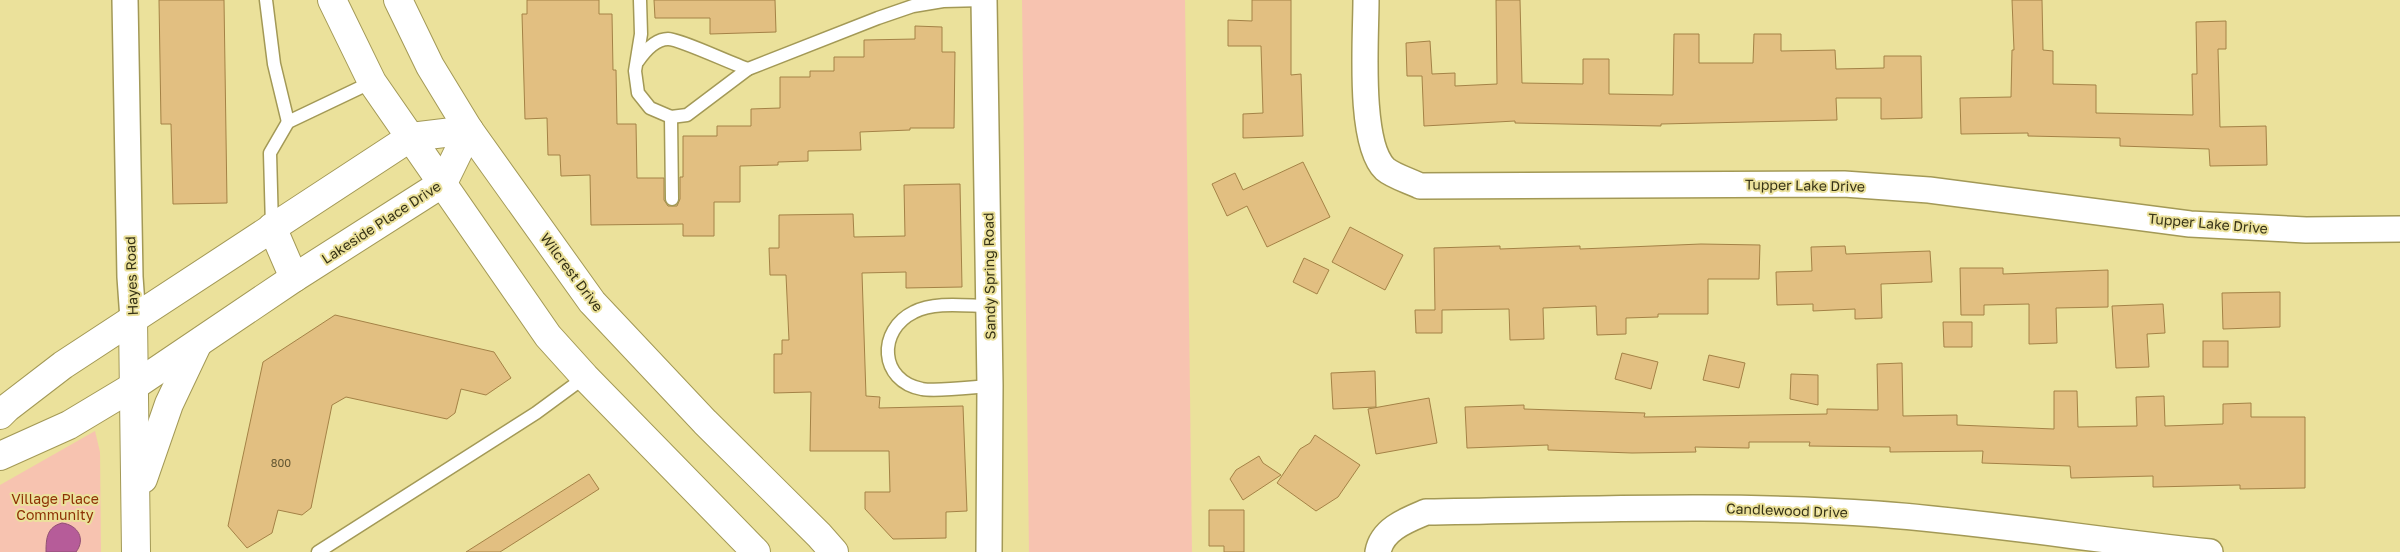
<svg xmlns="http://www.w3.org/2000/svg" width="2400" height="552" font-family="'Golos Text',sans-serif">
<rect width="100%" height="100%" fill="#ebe19b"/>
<g fill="#f7c3b0">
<path d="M 1022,0 L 1185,0 L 1192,552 L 1029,552 Z"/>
<path d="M 95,431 L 100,452 L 101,552 L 0,552 L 0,485 Z"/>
</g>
<path fill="#b65c99" stroke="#904f72" d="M 62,523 C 78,525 86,539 76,552 L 46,552 C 46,538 47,527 62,523 Z"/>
<g fill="#e2bf81" stroke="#a48246">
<path d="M 159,0 L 224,0 L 227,203 L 173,204 L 171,124 L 161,124 Z"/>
<path d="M 527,0 L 599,0 L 599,14 L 612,14 L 613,70 L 616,70 L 617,124 L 636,124 L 637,178 L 664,178 L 664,200 L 668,206 L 677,206 L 680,199 L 680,177 L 683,177 L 683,136 L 717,136 L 717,126 L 751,126 L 751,109 L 780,108 L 780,77 L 810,77 L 810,71 L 834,71 L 834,57 L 864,57 L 864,40 L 915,39 L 915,26 L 942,27 L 942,52 L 955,52 L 954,128 L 910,128 L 910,130 L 860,132 L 861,150 L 808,151 L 808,161 L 778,162 L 778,165 L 740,166 L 740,202 L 714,202 L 714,236 L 683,236 L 683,224 L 591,225 L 590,175 L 561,176 L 560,155 L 548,155 L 547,118 L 525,119 L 522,14 L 527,14 Z"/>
<path d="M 654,0 L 775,0 L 776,32 L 710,34 L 710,18 L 655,18 Z"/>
<path d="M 1252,0 L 1291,0 L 1291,75 L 1301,74 L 1303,136 L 1243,138 L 1243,114 L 1263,113 L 1261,46 L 1228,46 L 1228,20 L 1252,21 Z"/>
<path d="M 1496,0 L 1520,0 L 1522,83 L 1583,84 L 1583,59 L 1609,59 L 1609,94 L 1673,95 L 1674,34 L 1699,34 L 1699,63 L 1753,63 L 1754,34 L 1781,34 L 1781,51 L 1835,50 L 1836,69 L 1884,68 L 1884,56 L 1921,56 L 1922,118 L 1881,119 L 1881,98 L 1836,98 L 1837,120 L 1661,124 L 1661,126 L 1515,123 L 1515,121 L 1424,126 L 1422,76 L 1407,76 L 1406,43 L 1430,41 L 1432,74 L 1455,73 L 1455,86 L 1497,84 Z"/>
<path d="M 2012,0 L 2042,0 L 2043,50 L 2053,51 L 2053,84 L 2096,85 L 2096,113 L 2193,115 L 2192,74 L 2197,74 L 2196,22 L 2226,21 L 2226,49 L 2218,49 L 2220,127 L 2266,126 L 2267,165 L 2210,166 L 2209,149 L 2120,146 L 2120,138 L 2028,136 L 2028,133 L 1961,134 L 1960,98 L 2011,97 L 2012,50 L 2014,50 Z"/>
<path d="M 1303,162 L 1330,217 L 1267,247 L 1247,206 L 1227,216 L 1212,184 L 1235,173 L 1243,190 Z"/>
<path d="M 960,184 L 962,287 L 906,288 L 906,272 L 862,273 L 866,396 L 880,397 L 879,408 L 963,406 L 967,511 L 946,512 L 946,538 L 893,539 L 865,509 L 865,492 L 890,492 L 889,451 L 810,451 L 811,392 L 774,393 L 774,354 L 782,354 L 782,340 L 789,340 L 786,275 L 770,275 L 769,248 L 779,248 L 779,215 L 853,214 L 854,237 L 905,236 L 904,185 Z"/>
<path d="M 1350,227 L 1403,255 L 1385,290 L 1332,262 Z"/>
<path d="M 1701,244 L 1760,245 L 1759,279 L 1708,279 L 1708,314 L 1658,314 L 1658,317 L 1626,318 L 1626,334 L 1597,335 L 1596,306 L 1543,308 L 1544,339 L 1510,340 L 1509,309 L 1442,310 L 1442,333 L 1416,333 L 1415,310 L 1435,310 L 1434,248 L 1500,246 L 1500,249 L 1580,246 L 1580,249 Z"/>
<path d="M 1845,246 L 1846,254 L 1930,251 L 1932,282 L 1881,284 L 1882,318 L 1855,319 L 1855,309 L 1813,311 L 1813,304 L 1777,305 L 1776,272 L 1812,271 L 1811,247 Z"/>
<path d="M 1304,258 L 1329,270 L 1317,294 L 1293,282 Z"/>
<path d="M 1960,268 L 2003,268 L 2003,274 L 2108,270 L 2108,307 L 2056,308 L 2057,343 L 2029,344 L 2029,304 L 1984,305 L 1984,315 L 1961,315 Z"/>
<path d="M 2280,292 L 2280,327 L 2223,329 L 2222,293 Z"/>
<path d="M 2163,304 L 2165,333 L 2147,334 L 2149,367 L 2116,368 L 2112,306 Z"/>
<path d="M 335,315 L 494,352 L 511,378 L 486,395 L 461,389 L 455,413 L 447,419 L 346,397 L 332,405 L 311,508 L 302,515 L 278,510 L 272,533 L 247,548 L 228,526 L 263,362 Z"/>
<path d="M 1943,322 L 1972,322 L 1972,347 L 1944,347 Z"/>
<rect x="2203" y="341" width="25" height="26"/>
<path d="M 1622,353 L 1658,362 L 1651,389 L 1615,379 Z"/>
<path d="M 1709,355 L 1745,363 L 1739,388 L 1703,380 Z"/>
<path d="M 1902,363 L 1903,416 L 1957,415 L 1957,425 L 2054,429 L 2054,391 L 2077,391 L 2078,427 L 2137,426 L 2136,397 L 2164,396 L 2165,426 L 2223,424 L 2223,404 L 2251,403 L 2251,417 L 2305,417 L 2305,488 L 2240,489 L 2240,485 L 2153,487 L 2153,476 L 2071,478 L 2070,466 L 1982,463 L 1983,451 L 1890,452 L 1890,447 L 1809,446 L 1810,442 L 1749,442 L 1749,448 L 1695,447 L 1696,452 L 1632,453 L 1548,450 L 1548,445 L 1467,448 L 1465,407 L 1524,405 L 1524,409 L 1645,413 L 1644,417 L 1827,414 L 1827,409 L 1878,410 L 1877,364 Z"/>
<path d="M 1375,371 L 1376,407 L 1333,409 L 1331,373 Z"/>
<path d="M 1791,374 L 1818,375 L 1818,405 L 1790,399 Z"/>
<path d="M 1429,398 L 1437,443 L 1376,454 L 1368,409 Z"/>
<path d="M 1315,435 L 1360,465 L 1338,497 L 1316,511 L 1277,483 L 1300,449 L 1310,443 Z"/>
<path d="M 1259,456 L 1263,463 L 1281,475 L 1243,500 L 1230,479 L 1236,470 Z"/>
<path d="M 589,474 L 599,489 L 500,552 L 466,552 Z"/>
<path d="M 1209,510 L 1244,510 L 1244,552 L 1224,552 L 1224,546 L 1209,546 Z"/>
</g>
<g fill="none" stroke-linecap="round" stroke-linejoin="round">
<defs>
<g id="service">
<path d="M 266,0 L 274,64 L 288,122"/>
<path d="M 640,0 L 641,34 L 635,71 L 638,93 L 650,108 L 671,117 L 687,115 L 748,69 L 878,18 L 913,6 L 943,1 L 984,0"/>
<path d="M 638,61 C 645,51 655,39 668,39 C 680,39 732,64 748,69"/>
<path d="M 671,117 L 672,199"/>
<path d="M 272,227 L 270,153 L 288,122 L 372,82"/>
<path d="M 989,306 C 967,306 935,301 914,312 C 877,330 879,381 922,389 C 936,392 974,387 990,386"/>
<path d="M 318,552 L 536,413 L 585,377"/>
</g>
<g id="minor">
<path d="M 125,0 L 130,277 L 133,319"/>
<path d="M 984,0 L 990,386 L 989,552"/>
<path d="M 1366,0 C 1366,38 1358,143 1385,169 C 1393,176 1410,181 1420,186 L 1844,184 L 1929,190 L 2190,224 L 2306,230 L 2400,229"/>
<path d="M 1378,552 C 1382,529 1407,520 1426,512 C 1576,510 1727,503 1877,514 C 1988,522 2099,541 2210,552"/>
</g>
<g id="tertiary">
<path d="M 272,227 L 294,278"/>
<path d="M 133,319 L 136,552"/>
<path d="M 0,415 L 7,408 L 63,365 L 411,137 L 469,130"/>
<path d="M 0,456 L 69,425 L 134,386 L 294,278 L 443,183 L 469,130"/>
<path d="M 143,479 L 169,404 L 197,345"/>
</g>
<g id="secondary">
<path d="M 332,0 L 372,82 L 548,336 L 585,377 L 756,552"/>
<path d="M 398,0 L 430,66 L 469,130 L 592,302 L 705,422 L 819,535 L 834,552"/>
</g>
</defs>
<use href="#service" stroke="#a39956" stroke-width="15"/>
<use href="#minor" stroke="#a39956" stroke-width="28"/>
<use href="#tertiary" stroke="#a39956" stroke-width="30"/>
<use href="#secondary" stroke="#a39956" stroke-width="30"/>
<use href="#service" stroke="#fff" stroke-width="12"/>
<use href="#minor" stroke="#fff" stroke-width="25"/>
<use href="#tertiary" stroke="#fff" stroke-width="28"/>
<use href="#secondary" stroke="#fff" stroke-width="28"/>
</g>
<g text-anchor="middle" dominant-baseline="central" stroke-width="4" stroke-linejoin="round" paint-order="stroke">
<g font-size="11" fill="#615531">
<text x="281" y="462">800</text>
</g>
<g font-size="14" fill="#363216" stroke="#ebe19b">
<text transform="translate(1805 185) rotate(1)">Tupper Lake Drive</text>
<text transform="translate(381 222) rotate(-33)">Lakeside Place Drive</text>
<text transform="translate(2208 223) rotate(5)">Tupper Lake Drive</text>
<text transform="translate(572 272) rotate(53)">Wilcrest Drive</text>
<text transform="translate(131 276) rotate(-92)">Hayes Road</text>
<text transform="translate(989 276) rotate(-91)">Sandy Spring Road</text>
<text transform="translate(1787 510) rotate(2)">Candlewood Drive</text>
</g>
<g font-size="14" fill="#8d3104" stroke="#ebe19b">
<text x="55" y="498">Village Place<tspan x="55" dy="16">Community</tspan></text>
</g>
</g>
</svg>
